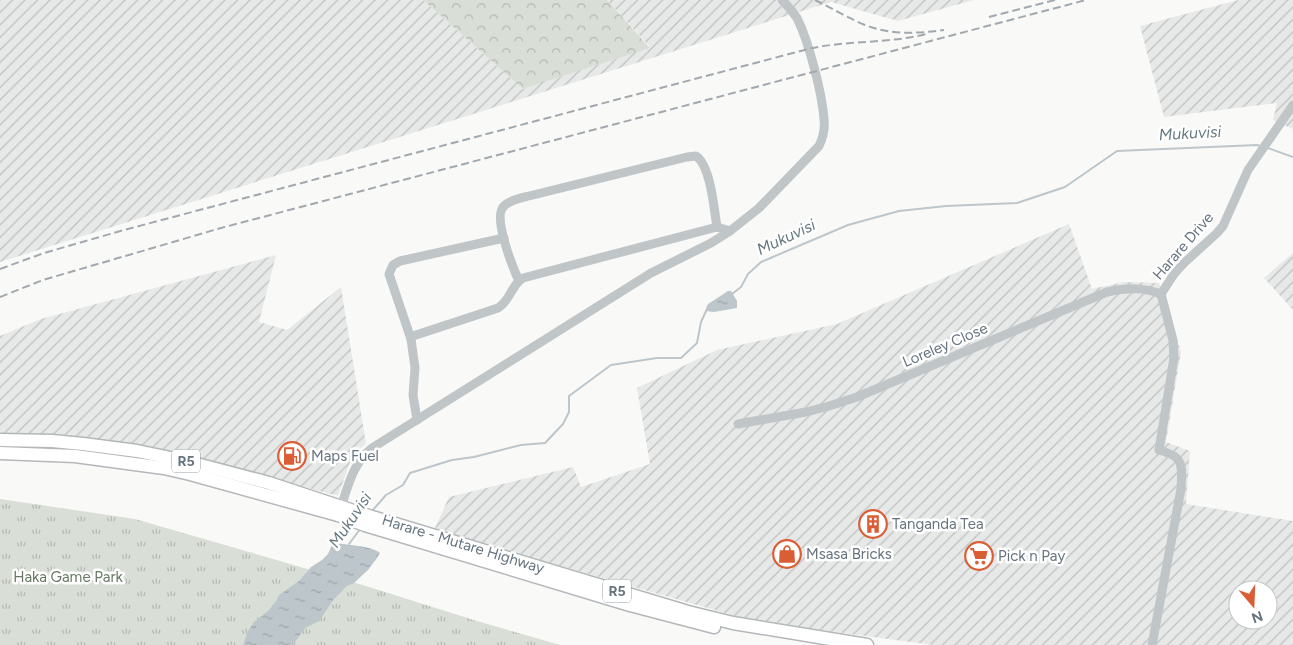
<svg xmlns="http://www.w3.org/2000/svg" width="1293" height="645" font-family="Figtree,sans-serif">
<defs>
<pattern id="industrial-furrows" width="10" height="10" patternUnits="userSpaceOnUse" patternTransform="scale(1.25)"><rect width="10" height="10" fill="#e7e8e8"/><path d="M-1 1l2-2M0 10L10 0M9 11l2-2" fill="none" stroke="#bfc1c1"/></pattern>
<pattern id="forest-crowns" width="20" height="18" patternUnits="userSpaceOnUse" patternTransform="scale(1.25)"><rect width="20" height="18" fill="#d9ded6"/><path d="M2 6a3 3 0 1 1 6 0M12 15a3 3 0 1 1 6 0" fill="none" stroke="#b4b9b3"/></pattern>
<pattern id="park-tufts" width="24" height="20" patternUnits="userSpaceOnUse" patternTransform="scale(1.25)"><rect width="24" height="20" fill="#d9ded6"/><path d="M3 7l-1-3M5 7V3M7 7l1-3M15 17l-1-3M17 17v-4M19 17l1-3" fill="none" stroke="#b4b9b3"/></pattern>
<pattern id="water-ripples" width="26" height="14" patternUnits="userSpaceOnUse" patternTransform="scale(1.25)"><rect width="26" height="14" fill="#bcc6cb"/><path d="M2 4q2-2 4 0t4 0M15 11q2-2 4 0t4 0" fill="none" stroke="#9da5aa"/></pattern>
</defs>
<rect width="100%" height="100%" fill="#f9f9f7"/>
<g fill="url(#industrial-furrows)" fill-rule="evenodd">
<path d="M 0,0 L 423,0 L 523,89 L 650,47 L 607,0 L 974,0 L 898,21 L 831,2 L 0,262 Z"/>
<path d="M 1238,0 L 1293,0 L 1293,129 L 1273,120 L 1277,103 L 1164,117 L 1140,26 Z"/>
<path d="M 1069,224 L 1092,289 L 1124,282 L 1159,283 L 1181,352 L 1166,442 L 1190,451 L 1186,504 L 1293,521 L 1293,645 L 933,645 L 753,621 L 434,530 L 449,497 L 573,467 L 581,487 L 650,464 L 637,388 L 717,350 L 837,324 ZM 1238,590 L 1268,590 L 1268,620 L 1238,620 Z"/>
<path d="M 1293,253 L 1293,310 L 1264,278 Z"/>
<path d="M 276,255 L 259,322 L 287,330 L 341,287 L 366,444 L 353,454 L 338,496 L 217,463 L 49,436 L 0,436 L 0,336 L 41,319 Z"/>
</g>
<path fill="url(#forest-crowns)" d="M 423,0 L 607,0 L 650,48 L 523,89 Z"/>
<path fill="url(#park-tufts)" d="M 0,499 L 135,519 L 366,586 L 477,621 L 560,645 L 0,645 Z"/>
<g fill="url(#water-ripples)">
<path d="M 728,291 L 731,291 L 737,301 L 737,308 L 714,312 L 707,311 L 706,308 L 708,304 Z"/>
<path d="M 337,543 C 347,545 373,546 380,553 L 377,558 L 368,570 L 354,583 L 347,586 L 334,599 L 319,621 L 305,628 L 293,645 L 243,645 L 248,631 L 254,622 L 269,610 L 276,601 L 279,595 L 299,581 L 311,567 L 322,560 L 328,554 L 332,545 Z"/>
</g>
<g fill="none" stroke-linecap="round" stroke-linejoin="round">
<g stroke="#bcc6cb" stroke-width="2">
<path d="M 1268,148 L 1293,157"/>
<path d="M 732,294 L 741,287 L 748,274 L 761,262 L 848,225 L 899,211 L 946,206 L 1017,203 L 1065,187 L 1117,151 L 1257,145 L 1261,146"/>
<path d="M 372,511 L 386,495 L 403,485 L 410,473 L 452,460 L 474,457 L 521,445 L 545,443 L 563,424 L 569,412 L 569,396 L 611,365 L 657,358 L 681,358 L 697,343 L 701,322 L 707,309"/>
<path d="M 349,544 L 361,528"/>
</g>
<defs>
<g id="highway">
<path d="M 0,440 L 52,441 L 83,444 L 137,451 L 185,461 L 269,483 L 372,517 L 688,612 L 733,623 L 867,645"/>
<path d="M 0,453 L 75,456 L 164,468 L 190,474 L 338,515 L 365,525 L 630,605 L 714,627"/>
</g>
</defs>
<use href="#highway" stroke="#b4b8bb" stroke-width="15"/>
<g stroke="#c0c5c8" stroke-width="9">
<path d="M 519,281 C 513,268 492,216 504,206 C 510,200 521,198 529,196 L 687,157 L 696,156 C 711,166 714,210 717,227"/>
<path d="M 411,339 L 389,274 L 393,265 L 400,261 L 504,238"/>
<path d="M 417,420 L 413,395 L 415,368 L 411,339 L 413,336 L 498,308 C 511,300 511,285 523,278 L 717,227 L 730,231"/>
<path d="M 738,424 L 806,412 L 829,406 L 857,397 L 1107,292 C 1126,288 1143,287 1161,294"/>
<path d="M 340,510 C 348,487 352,464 372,448 L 651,273 L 711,243 L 730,231 L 759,208 L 819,146 C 823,138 825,128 824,119 C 822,93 809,42 797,18 C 793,12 788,6 782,0"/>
<path d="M 1152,645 L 1181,489 C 1182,465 1185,457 1159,450 L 1174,358 L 1173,340 L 1161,294 L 1174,274 L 1184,263 L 1217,233 L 1223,226 L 1248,170 L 1293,105"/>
</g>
<use href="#highway" stroke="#fff" stroke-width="12"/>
<g stroke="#a2a9ae" stroke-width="2" stroke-dasharray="8 4" stroke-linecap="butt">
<path d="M 815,0 C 834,9 854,22 874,28 C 897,35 921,33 944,30"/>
<path d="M 989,17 L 1055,0"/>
<path d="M 0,269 L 44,253 L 124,230 L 808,49 C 847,40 887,44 926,34"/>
<path d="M 0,297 L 43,280 L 221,228 L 1086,0"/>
</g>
</g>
<defs>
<symbol id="fuel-ring" viewBox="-11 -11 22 22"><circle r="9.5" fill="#fff" stroke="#da5e35" stroke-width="1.5"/><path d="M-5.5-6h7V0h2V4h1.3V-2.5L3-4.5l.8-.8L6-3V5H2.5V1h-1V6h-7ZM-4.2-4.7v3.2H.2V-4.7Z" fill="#da5e35"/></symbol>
<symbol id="building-ring" viewBox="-11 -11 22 22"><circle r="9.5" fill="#fff" stroke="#da5e35" stroke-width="1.5"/><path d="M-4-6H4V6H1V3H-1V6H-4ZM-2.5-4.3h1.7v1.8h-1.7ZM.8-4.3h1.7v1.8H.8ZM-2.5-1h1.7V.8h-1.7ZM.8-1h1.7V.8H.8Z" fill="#da5e35"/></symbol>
<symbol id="shop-ring" viewBox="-11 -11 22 22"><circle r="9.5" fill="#fff" stroke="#da5e35" stroke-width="1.5"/><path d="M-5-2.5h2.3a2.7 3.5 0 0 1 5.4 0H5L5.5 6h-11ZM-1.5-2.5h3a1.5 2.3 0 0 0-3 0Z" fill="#da5e35"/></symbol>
<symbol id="supermarket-ring" viewBox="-11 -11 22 22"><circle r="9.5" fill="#fff" stroke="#da5e35" stroke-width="1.5"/><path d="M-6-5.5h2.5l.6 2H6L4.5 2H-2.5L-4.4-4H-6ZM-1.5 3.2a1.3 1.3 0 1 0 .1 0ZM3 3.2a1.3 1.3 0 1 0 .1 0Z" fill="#da5e35"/></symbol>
</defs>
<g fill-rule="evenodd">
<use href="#fuel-ring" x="276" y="440" width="32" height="32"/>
<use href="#building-ring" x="857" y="508" width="32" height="32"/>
<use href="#shop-ring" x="771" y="538" width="32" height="32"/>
<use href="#supermarket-ring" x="963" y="540" width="32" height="32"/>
</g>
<g text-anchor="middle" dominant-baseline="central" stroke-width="5" stroke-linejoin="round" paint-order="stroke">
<g fill="#fff" stroke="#949ea6" stroke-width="1">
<rect x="172" y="449.5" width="28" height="23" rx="4"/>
<rect x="603" y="579.5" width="28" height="23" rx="4"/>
</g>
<g font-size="14" font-weight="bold" fill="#667480">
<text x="186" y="461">R5</text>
<text x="617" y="591">R5</text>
</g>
<g font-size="15" fill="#667480" stroke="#fff">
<text transform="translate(1183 246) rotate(-49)">Harare Drive</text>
<text transform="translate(945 345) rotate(-23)">Loreley Close</text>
<text transform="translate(463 544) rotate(17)">Harare - Mutare Highway</text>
</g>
<g font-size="15" fill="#667480" stroke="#fff" text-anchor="start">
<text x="311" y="456">Maps Fuel</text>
<text x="892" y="524">Tanganda Tea</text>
<text x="806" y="554">Msasa Bricks</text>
<text x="998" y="556">Pick n Pay</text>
</g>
<g font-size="15" fill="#677964" stroke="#fff">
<text x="68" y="577">Haka Game Park</text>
</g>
<g font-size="16" font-style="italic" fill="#667981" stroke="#fff">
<text transform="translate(1190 133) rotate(-3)">Mukuvisi</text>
<text transform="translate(786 237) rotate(-25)">Mukuvisi</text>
<text transform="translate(350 520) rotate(-56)">Mukuvisi</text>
</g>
</g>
<g transform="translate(1253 605) rotate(161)"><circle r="24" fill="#ffffff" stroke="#c2c7cc"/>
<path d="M0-4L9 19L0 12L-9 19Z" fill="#da5e35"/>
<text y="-8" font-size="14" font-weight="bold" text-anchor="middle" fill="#667480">N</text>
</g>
</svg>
